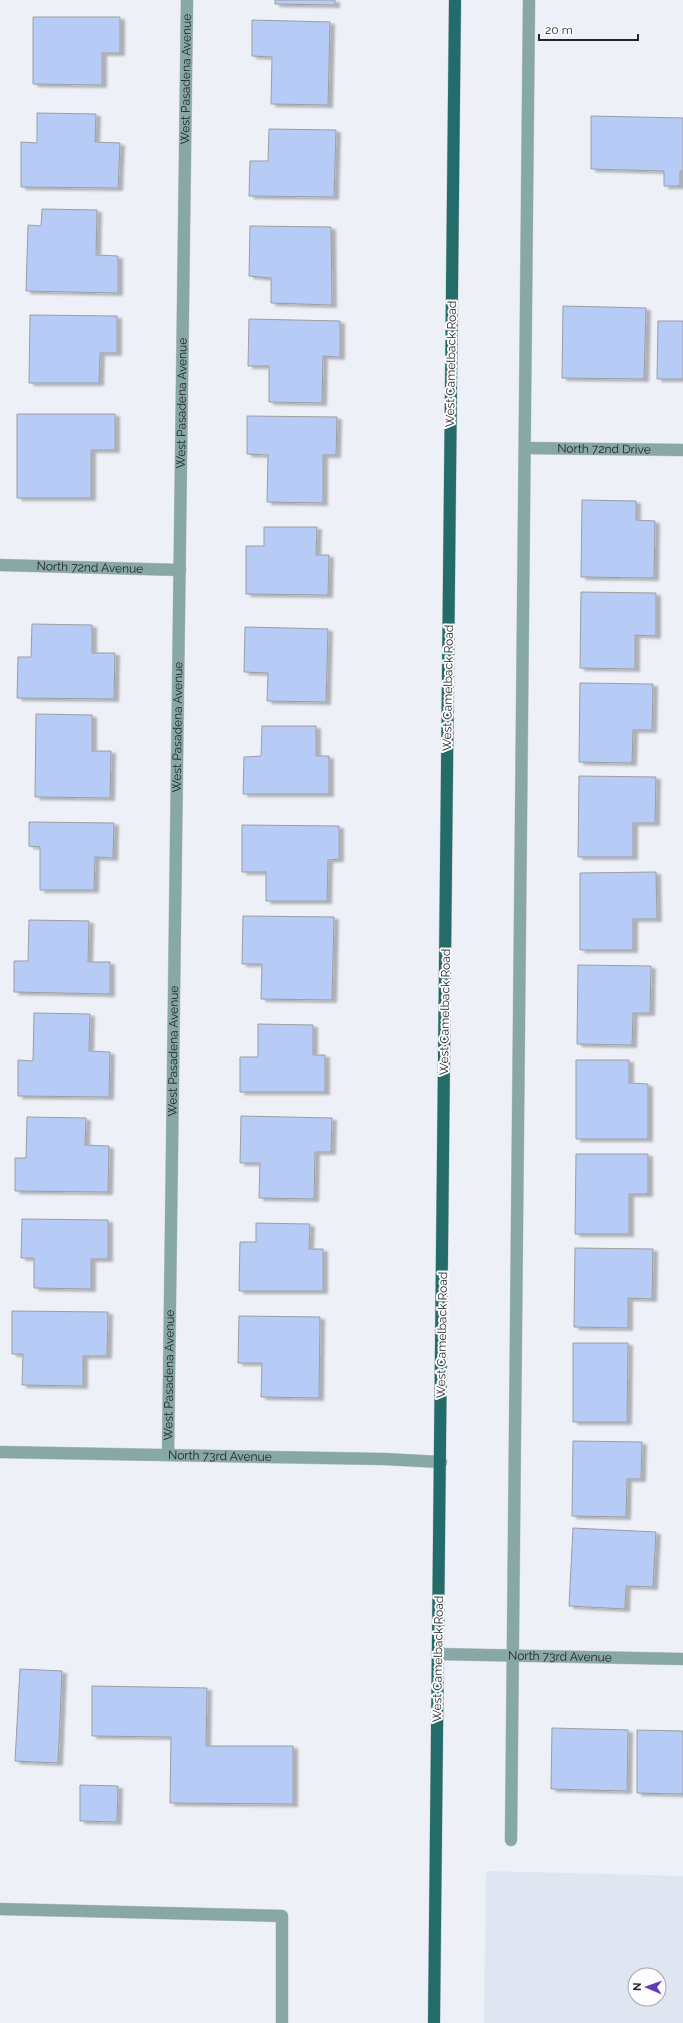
<svg xmlns="http://www.w3.org/2000/svg" width="683" height="2023" font-family="Raleway,sans-serif">
<defs>
<filter id="shadow"><feDropShadow dx="4.5" dy="2.5" stdDeviation="1" flood-color="#0004"/></filter>
</defs>
<rect width="100%" height="100%" fill="#edf0f6"/>
<path fill="#dfe5f1" fill-rule="evenodd" d="M 486,1871 L 683,1876 L 683,2023 L 484,2023 ZM 635,1975 L 659,1975 L 659,1999 L 635,1999 Z"/>
<g fill="#b6cbf6" stroke="#9b9ea3" filter="url(#shadow)">
<path d="M 275,0 L 335,0 L 335,5 L 275,4 Z"/>
<path d="M 33,17 L 120,17 L 120,53 L 102,53 L 102,85 L 33,84 Z"/>
<path d="M 252,20 L 330,22 L 328,105 L 271,104 L 272,57 L 252,56 Z"/>
<path d="M 37,113 L 96,114 L 95,142 L 120,143 L 118,188 L 21,187 L 21,142 L 37,143 Z"/>
<path d="M 591,116 L 683,118 L 683,171 L 680,171 L 680,186 L 664,186 L 664,171 L 591,169 Z"/>
<path d="M 269,129 L 336,130 L 334,197 L 249,196 L 250,161 L 268,161 Z"/>
<path d="M 42,209 L 97,210 L 96,255 L 118,256 L 118,293 L 26,291 L 28,225 L 41,226 Z"/>
<path d="M 250,226 L 331,227 L 332,305 L 271,303 L 271,278 L 249,276 Z"/>
<path d="M 563,306 L 646,308 L 644,379 L 562,378 Z"/>
<path d="M 30,315 L 117,316 L 117,353 L 100,353 L 99,383 L 29,383 Z"/>
<path d="M 249,319 L 340,321 L 340,357 L 323,356 L 322,403 L 269,402 L 269,366 L 248,366 Z"/>
<path d="M 658,321 L 683,321 L 683,379 L 657,379 Z"/>
<path d="M 17,414 L 115,414 L 115,450 L 91,450 L 91,498 L 17,498 Z"/>
<path d="M 247,416 L 337,417 L 336,455 L 323,455 L 323,503 L 267,502 L 268,455 L 247,454 Z"/>
<path d="M 582,500 L 636,501 L 636,520 L 655,521 L 654,578 L 581,577 Z"/>
<path d="M 264,527 L 317,527 L 316,555 L 329,555 L 328,595 L 246,594 L 246,546 L 264,546 Z"/>
<path d="M 581,592 L 656,593 L 656,636 L 635,635 L 635,669 L 580,668 Z"/>
<path d="M 32,624 L 92,625 L 92,653 L 115,653 L 114,699 L 17,698 L 18,657 L 31,657 Z"/>
<path d="M 245,627 L 328,629 L 326,702 L 267,701 L 268,673 L 244,672 Z"/>
<path d="M 580,683 L 653,684 L 652,730 L 633,730 L 632,763 L 579,762 Z"/>
<path d="M 36,714 L 92,715 L 92,751 L 111,751 L 110,798 L 35,797 Z"/>
<path d="M 262,726 L 316,726 L 316,756 L 329,756 L 329,794 L 243,794 L 244,757 L 261,756 Z"/>
<path d="M 579,776 L 656,777 L 655,823 L 633,823 L 633,857 L 578,857 Z"/>
<path d="M 29,822 L 114,823 L 113,858 L 95,857 L 94,890 L 40,890 L 40,847 L 29,846 Z"/>
<path d="M 242,825 L 339,826 L 339,859 L 328,860 L 327,901 L 266,901 L 266,872 L 242,872 Z"/>
<path d="M 656,872 L 657,919 L 633,919 L 633,950 L 580,950 L 580,873 Z"/>
<path d="M 243,916 L 334,917 L 332,1000 L 261,999 L 262,964 L 242,964 Z"/>
<path d="M 29,920 L 89,921 L 88,962 L 110,962 L 110,994 L 14,992 L 14,961 L 28,961 Z"/>
<path d="M 578,965 L 651,966 L 650,1013 L 633,1013 L 632,1045 L 577,1044 Z"/>
<path d="M 34,1013 L 90,1014 L 89,1051 L 110,1052 L 109,1097 L 18,1096 L 18,1060 L 33,1061 Z"/>
<path d="M 258,1024 L 313,1025 L 313,1055 L 325,1055 L 325,1092 L 240,1092 L 240,1057 L 258,1057 Z"/>
<path d="M 576,1060 L 629,1060 L 629,1083 L 648,1084 L 648,1139 L 576,1139 Z"/>
<path d="M 241,1116 L 332,1118 L 331,1152 L 315,1152 L 314,1199 L 259,1198 L 260,1163 L 240,1163 Z"/>
<path d="M 27,1117 L 86,1118 L 85,1145 L 109,1146 L 108,1192 L 15,1191 L 15,1158 L 26,1158 Z"/>
<path d="M 576,1154 L 648,1154 L 648,1194 L 629,1194 L 629,1234 L 575,1234 Z"/>
<path d="M 22,1219 L 108,1220 L 108,1259 L 91,1259 L 91,1289 L 34,1288 L 34,1258 L 21,1258 Z"/>
<path d="M 256,1223 L 310,1224 L 309,1249 L 323,1249 L 323,1291 L 239,1291 L 240,1242 L 256,1242 Z"/>
<path d="M 575,1248 L 653,1249 L 652,1299 L 628,1298 L 628,1328 L 574,1327 Z"/>
<path d="M 12,1311 L 108,1312 L 107,1356 L 83,1356 L 83,1386 L 22,1385 L 23,1354 L 12,1354 Z"/>
<path d="M 239,1316 L 320,1317 L 319,1398 L 261,1397 L 262,1363 L 238,1363 Z"/>
<path d="M 573,1343 L 628,1343 L 627,1422 L 573,1422 Z"/>
<path d="M 573,1441 L 642,1442 L 641,1479 L 627,1479 L 626,1517 L 572,1516 Z"/>
<path d="M 573,1528 L 656,1532 L 653,1587 L 626,1586 L 625,1609 L 569,1606 Z"/>
<path d="M 20,1669 L 62,1671 L 58,1763 L 15,1761 Z"/>
<path d="M 92,1686 L 207,1688 L 206,1746 L 293,1746 L 293,1804 L 170,1803 L 171,1737 L 92,1736 Z"/>
<path d="M 552,1728 L 628,1730 L 627,1791 L 551,1789 Z"/>
<path d="M 637,1730 L 683,1731 L 683,1794 L 637,1793 Z"/>
<path d="M 80,1785 L 118,1786 L 117,1822 L 80,1821 Z"/>
</g>
<g fill="none" stroke-linecap="round" stroke-linejoin="round">
<defs>
<g id="minor">
<path id="s1" d="M 525,448 L 683,450"/>
<path id="s2" d="M 0,565 L 180,570"/>
<path id="s3" d="M 0,1452 L 384,1459 L 441,1462"/>
<path id="s4" d="M 168,1455 L 187,0"/>
<path id="s5" d="M 437,1654 L 683,1659"/>
<path d="M 511,1840 L 529,0"/>
<path d="M 0,1909 L 282,1916 L 282,2023"/>
</g>
<path id="major" d="M 434,2023 L 455,0"/>
</defs>
<use href="#minor" stroke="#c9cbd1" stroke-width="13"/>
<use href="#major" stroke="#c9cbd1" stroke-width="13"/>
<use href="#minor" stroke="#87a8a6" stroke-width="12"/>
<use href="#major" stroke="#246c69" stroke-width="12"/>
</g>
<g text-anchor="middle" dominant-baseline="central" stroke-width="4" stroke-linejoin="round" paint-order="stroke">
<g font-size="12" fill="#232427" stroke="#fdfdff">
<text stroke="none"><textPath href="#s4" startOffset="1376">West Pasadena Avenue</textPath></text>
<text transform="translate(451 364) rotate(-89)">West Camelback Road</text>
<text stroke="none"><textPath href="#s4" startOffset="1052">West Pasadena Avenue</textPath></text>
<text stroke="none"><textPath href="#s1" startOffset="79">North 72nd Drive</textPath></text>
<text stroke="none"><textPath href="#s2" startOffset="90">North 72nd Avenue</textPath></text>
<text transform="translate(448 688) rotate(-89)">West Camelback Road</text>
<text stroke="none"><textPath href="#s4" startOffset="728">West Pasadena Avenue</textPath></text>
<text transform="translate(445 1012) rotate(-89)">West Camelback Road</text>
<text stroke="none"><textPath href="#s4" startOffset="404">West Pasadena Avenue</textPath></text>
<text transform="translate(442 1335) rotate(-89)">West Camelback Road</text>
<text stroke="none"><textPath href="#s4" startOffset="80">West Pasadena Avenue</textPath></text>
<text stroke="none"><textPath href="#s3" startOffset="220">North 73rd Avenue</textPath></text>
<text stroke="none"><textPath href="#s5" startOffset="123">North 73rd Avenue</textPath></text>
<text transform="translate(438 1659) rotate(-89)">West Camelback Road</text>
</g>
</g>
<g transform="translate(647 1987) rotate(272)"><circle r="19" fill="#fdfdff" stroke="#a6a6a9"/>
<path d="M0-3L7 15L0 10L-7 15Z" fill="#5d3eb7"/>
<text y="-6" font-size="11" font-weight="bold" text-anchor="middle" fill="#232427">N</text>
</g>
<path d="M539 34v6h99v-6" fill="none" stroke="#232427" stroke-width="2"/>
<text x="545" y="34" font-size="12" fill="#232427" stroke="#fdfdff" stroke-width="3" paint-order="stroke">20 m</text>
</svg>
